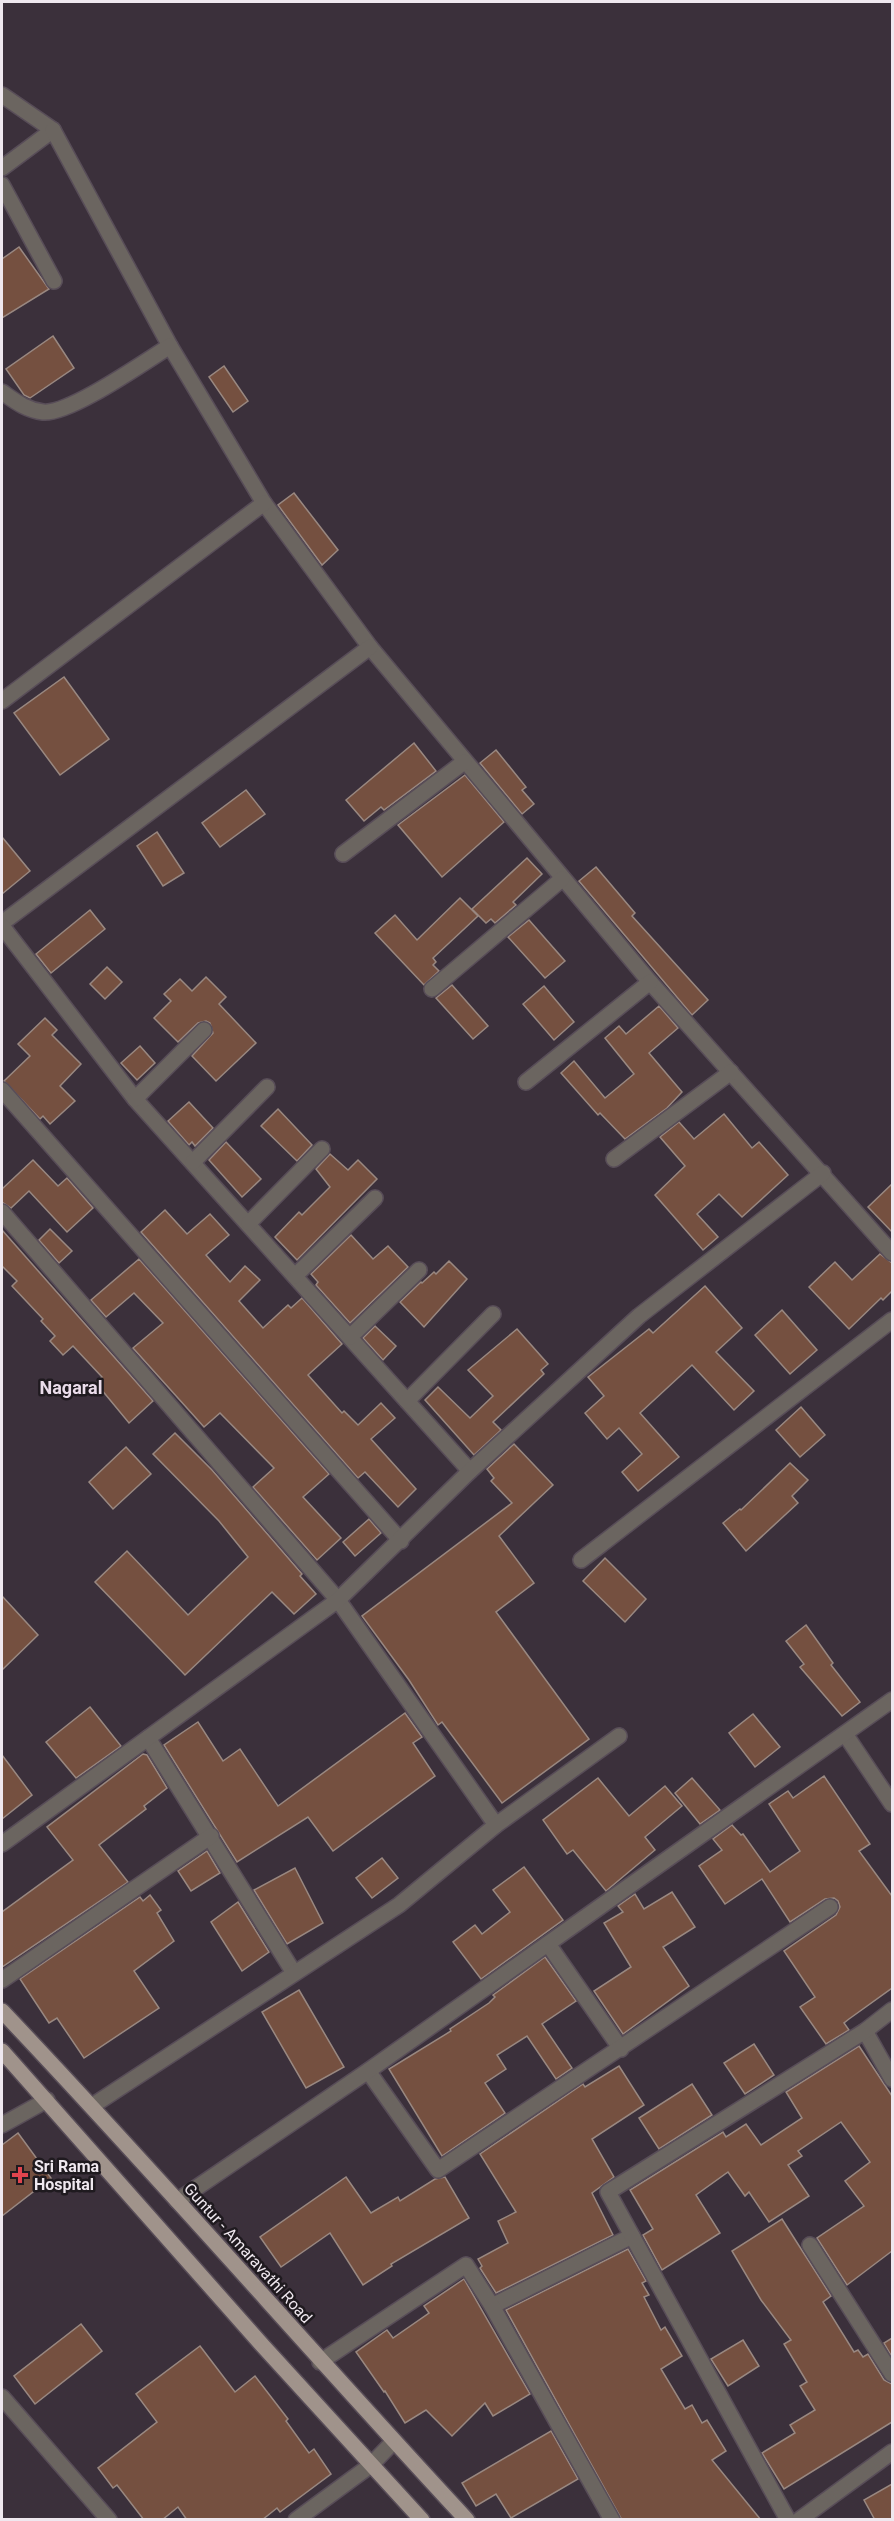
<svg xmlns="http://www.w3.org/2000/svg" width="894" height="2521" font-family="Roboto,sans-serif">
<rect width="100%" height="100%" fill="#3b303b"/>
<g fill="#755040" stroke="#998881" stroke-width="1.5">
<path d="M 19,247 L 49,289 L 2,318 L 2,259 Z"/>
<path d="M 53,336 L 74,368 L 30,398 L 24,395 L 6,369 Z"/>
<path d="M 224,366 L 248,401 L 233,412 L 209,377 Z"/>
<path d="M 294,493 L 338,550 L 322,565 L 278,505 Z"/>
<path d="M 64,677 L 109,739 L 60,775 L 14,713 Z"/>
<path d="M 414,743 L 436,771 L 384,810 L 381,807 L 364,821 L 346,800 Z"/>
<path d="M 496,750 L 526,787 L 522,790 L 534,804 L 522,814 L 480,763 Z"/>
<path d="M 465,775 L 504,822 L 442,877 L 398,825 Z"/>
<path d="M 246,790 L 265,814 L 220,847 L 202,823 Z"/>
<path d="M 157,832 L 184,873 L 163,886 L 137,846 Z"/>
<path d="M 2,837 L 30,871 L 2,894 Z"/>
<path d="M 527,858 L 542,874 L 513,902 L 516,905 L 495,923 L 491,919 L 486,923 L 472,909 Z"/>
<path d="M 596,867 L 635,913 L 632,916 L 708,1000 L 692,1015 L 579,881 Z"/>
<path d="M 460,898 L 478,916 L 433,958 L 436,962 L 433,965 L 439,971 L 424,985 L 375,933 L 395,915 L 417,940 Z"/>
<path d="M 90,910 L 105,929 L 51,973 L 36,954 Z"/>
<path d="M 529,920 L 565,961 L 545,978 L 508,937 Z"/>
<path d="M 107,967 L 122,982 L 105,999 L 90,984 Z"/>
<path d="M 206,977 L 226,997 L 219,1004 L 256,1043 L 216,1081 L 192,1056 L 213,1033 L 210,1023 L 206,1021 L 198,1023 L 178,1042 L 154,1018 L 171,1001 L 164,994 L 180,979 L 192,991 Z"/>
<path d="M 452,985 L 488,1026 L 473,1039 L 436,998 Z"/>
<path d="M 544,986 L 574,1022 L 554,1040 L 523,1004 Z"/>
<path d="M 659,1006 L 678,1028 L 649,1053 L 682,1092 L 667,1108 L 625,1139 L 600,1113 L 598,1115 L 561,1073 L 574,1061 L 605,1098 L 634,1074 L 605,1038 L 619,1026 L 626,1034 Z"/>
<path d="M 45,1018 L 57,1030 L 52,1035 L 81,1064 L 60,1086 L 75,1101 L 50,1124 L 43,1116 L 40,1119 L 4,1081 L 30,1056 L 18,1044 Z"/>
<path d="M 140,1046 L 155,1063 L 137,1080 L 121,1063 Z"/>
<path d="M 189,1102 L 213,1128 L 195,1146 L 192,1142 L 189,1145 L 168,1121 Z"/>
<path d="M 278,1109 L 312,1145 L 297,1161 L 261,1126 Z"/>
<path d="M 724,1114 L 752,1148 L 759,1142 L 788,1175 L 742,1217 L 719,1194 L 697,1214 L 718,1237 L 703,1250 L 655,1195 L 685,1166 L 660,1137 L 679,1122 L 694,1139 Z"/>
<path d="M 226,1142 L 261,1179 L 242,1197 L 209,1160 Z"/>
<path d="M 330,1154 L 348,1170 L 358,1160 L 377,1179 L 297,1260 L 275,1237 L 299,1212 L 302,1215 L 330,1187 L 316,1169 Z"/>
<path d="M 33,1160 L 58,1186 L 67,1178 L 93,1208 L 67,1232 L 29,1191 L 11,1208 L 2,1202 L 2,1189 Z"/>
<path d="M 892,1184 L 892,1232 L 868,1207 Z"/>
<path d="M 165,1210 L 187,1234 L 210,1214 L 229,1235 L 206,1255 L 230,1282 L 245,1266 L 260,1280 L 239,1301 L 263,1328 L 288,1305 L 291,1308 L 302,1298 L 342,1344 L 308,1375 L 342,1413 L 344,1411 L 358,1425 L 381,1403 L 395,1418 L 371,1439 L 416,1489 L 398,1507 L 365,1472 L 358,1478 L 141,1232 Z"/>
<path d="M 50,1229 L 72,1251 L 59,1263 L 39,1240 Z"/>
<path d="M 2,1230 L 153,1401 L 129,1423 L 96,1383 L 102,1377 L 73,1346 L 63,1355 L 50,1341 L 55,1336 L 41,1321 L 43,1319 L 12,1286 L 17,1281 L 2,1266 Z"/>
<path d="M 351,1235 L 373,1259 L 388,1246 L 408,1267 L 350,1323 L 316,1285 L 318,1282 L 311,1274 Z"/>
<path d="M 880,1254 L 892,1263 L 892,1291 L 883,1300 L 881,1298 L 849,1329 L 809,1287 L 835,1262 L 852,1280 Z"/>
<path d="M 139,1259 L 329,1474 L 303,1497 L 341,1538 L 317,1560 L 253,1487 L 274,1468 L 220,1413 L 204,1427 L 133,1348 L 163,1323 L 134,1293 L 106,1317 L 91,1300 Z"/>
<path d="M 449,1261 L 467,1279 L 424,1327 L 400,1302 L 421,1282 L 422,1283 L 434,1272 L 436,1274 Z"/>
<path d="M 705,1286 L 742,1328 L 716,1352 L 754,1391 L 734,1410 L 692,1365 L 640,1413 L 679,1457 L 638,1491 L 622,1472 L 642,1454 L 619,1428 L 607,1439 L 585,1413 L 604,1396 L 588,1377 L 649,1329 L 653,1333 Z"/>
<path d="M 782,1310 L 817,1350 L 790,1374 L 755,1335 Z"/>
<path d="M 375,1326 L 396,1346 L 383,1360 L 363,1338 Z"/>
<path d="M 517,1329 L 548,1364 L 541,1370 L 544,1374 L 493,1422 L 501,1430 L 474,1455 L 425,1400 L 438,1387 L 470,1418 L 493,1396 L 468,1370 Z"/>
<path d="M 801,1407 L 825,1435 L 800,1457 L 776,1430 Z"/>
<path d="M 175,1433 L 212,1470 L 302,1574 L 300,1576 L 316,1594 L 294,1614 L 272,1592 L 185,1675 L 95,1582 L 127,1551 L 188,1615 L 248,1557 L 219,1521 L 153,1454 Z"/>
<path d="M 514,1444 L 553,1485 L 499,1536 L 534,1583 L 496,1612 L 589,1739 L 502,1803 L 442,1722 L 438,1725 L 409,1680 L 362,1616 L 512,1503 L 491,1481 L 494,1478 L 487,1469 Z"/>
<path d="M 126,1447 L 151,1474 L 113,1509 L 89,1482 Z"/>
<path d="M 790,1463 L 808,1480 L 792,1496 L 798,1503 L 746,1551 L 723,1523 L 740,1509 L 741,1510 Z"/>
<path d="M 369,1519 L 381,1533 L 355,1556 L 343,1542 Z"/>
<path d="M 605,1558 L 646,1599 L 625,1622 L 583,1581 Z"/>
<path d="M 2,1596 L 38,1635 L 2,1670 Z"/>
<path d="M 806,1625 L 833,1663 L 831,1665 L 860,1702 L 842,1716 L 800,1667 L 804,1664 L 786,1641 Z"/>
<path d="M 90,1707 L 121,1746 L 76,1778 L 46,1742 Z"/>
<path d="M 405,1713 L 422,1737 L 413,1743 L 435,1776 L 333,1851 L 308,1817 L 237,1862 L 164,1745 L 198,1722 L 223,1761 L 240,1749 L 278,1806 Z"/>
<path d="M 753,1714 L 780,1747 L 755,1767 L 729,1733 Z"/>
<path d="M 143,1754 L 147,1755 L 167,1788 L 144,1806 L 146,1809 L 99,1845 L 128,1882 L 2,1967 L 2,1912 L 73,1860 L 47,1827 Z"/>
<path d="M 2,1755 L 32,1795 L 2,1819 Z"/>
<path d="M 824,1776 L 870,1844 L 859,1851 L 892,1896 L 892,1988 L 849,2019 L 844,2023 L 849,2030 L 826,2044 L 800,2007 L 815,1997 L 784,1951 L 836,1915 L 840,1907 L 838,1901 L 834,1898 L 825,1899 L 790,1922 L 762,1879 L 725,1904 L 699,1866 L 722,1850 L 713,1839 L 732,1825 L 741,1835 L 743,1834 L 770,1872 L 800,1851 L 769,1804 L 788,1791 L 793,1798 Z"/>
<path d="M 598,1778 L 629,1816 L 665,1786 L 682,1806 L 645,1837 L 655,1850 L 606,1891 L 573,1850 L 567,1854 L 543,1820 Z"/>
<path d="M 692,1778 L 720,1810 L 700,1824 L 675,1793 Z"/>
<path d="M 207,1851 L 220,1873 L 191,1891 L 178,1871 Z"/>
<path d="M 382,1858 L 398,1878 L 372,1898 L 356,1878 Z"/>
<path d="M 524,1867 L 563,1920 L 481,1979 L 453,1942 L 475,1925 L 482,1934 L 510,1912 L 493,1890 Z"/>
<path d="M 295,1868 L 323,1923 L 287,1944 L 254,1890 Z"/>
<path d="M 672,1892 L 695,1927 L 663,1947 L 689,1986 L 623,2034 L 594,1991 L 631,1967 L 604,1923 L 623,1912 L 618,1906 L 635,1894 L 644,1909 Z"/>
<path d="M 150,1895 L 161,1910 L 157,1913 L 174,1941 L 134,1971 L 159,2008 L 84,2058 L 57,2018 L 49,2023 L 20,1979 L 140,1897 L 143,1901 Z"/>
<path d="M 238,1902 L 269,1952 L 242,1971 L 211,1922 Z"/>
<path d="M 545,1957 L 576,2001 L 542,2024 L 572,2068 L 556,2079 L 527,2036 L 497,2055 L 506,2069 L 485,2083 L 505,2113 L 442,2156 L 389,2069 L 451,2031 L 450,2029 L 489,2003 L 495,1997 L 493,1995 Z"/>
<path d="M 299,1990 L 344,2067 L 306,2088 L 262,2012 Z"/>
<path d="M 754,2044 L 774,2075 L 745,2094 L 724,2063 Z"/>
<path d="M 859,2046 L 892,2096 L 892,2251 L 847,2285 L 817,2238 L 864,2206 L 845,2181 L 870,2162 L 841,2122 L 798,2151 L 802,2156 L 788,2165 L 809,2196 L 769,2222 L 749,2192 L 745,2196 L 728,2172 L 696,2195 L 720,2233 L 662,2270 L 643,2235 L 653,2229 L 630,2190 L 723,2132 L 726,2137 L 746,2124 L 761,2145 L 802,2118 L 786,2092 Z"/>
<path d="M 619,2066 L 644,2105 L 592,2139 L 614,2177 L 592,2193 L 613,2235 L 496,2293 L 480,2268 L 482,2266 L 478,2259 L 508,2243 L 498,2221 L 516,2212 L 480,2154 L 583,2084 L 585,2087 Z"/>
<path d="M 692,2084 L 712,2115 L 659,2149 L 639,2118 Z"/>
<path d="M 18,2133 L 51,2178 L 2,2216 L 2,2145 Z"/>
<path d="M 346,2177 L 371,2213 L 398,2197 L 400,2201 L 435,2179 L 445,2177 L 469,2218 L 391,2264 L 392,2266 L 363,2285 L 330,2233 L 281,2267 L 260,2237 Z"/>
<path d="M 782,2219 L 831,2296 L 823,2302 L 854,2352 L 858,2350 L 863,2357 L 868,2354 L 884,2380 L 892,2384 L 892,2422 L 784,2489 L 762,2453 L 795,2433 L 790,2425 L 815,2410 L 800,2386 L 807,2382 L 784,2344 L 791,2340 L 761,2300 L 732,2251 Z"/>
<path d="M 628,2249 L 646,2281 L 642,2283 L 649,2295 L 644,2297 L 661,2330 L 665,2327 L 682,2356 L 661,2369 L 685,2409 L 692,2405 L 702,2423 L 707,2420 L 726,2451 L 712,2460 L 761,2520 L 622,2520 L 506,2310 Z"/>
<path d="M 464,2279 L 530,2394 L 493,2416 L 485,2403 L 452,2436 L 426,2410 L 405,2423 L 385,2391 L 384,2392 L 356,2352 L 387,2330 L 393,2338 L 429,2313 L 424,2306 Z"/>
<path d="M 81,2324 L 102,2351 L 35,2404 L 14,2376 Z"/>
<path d="M 892,2338 L 892,2357 L 884,2343 Z"/>
<path d="M 743,2340 L 759,2366 L 728,2386 L 711,2359 Z"/>
<path d="M 200,2346 L 235,2392 L 255,2376 L 288,2419 L 286,2421 L 309,2453 L 314,2449 L 331,2474 L 280,2512 L 277,2508 L 262,2520 L 187,2520 L 178,2507 L 162,2520 L 144,2520 L 117,2485 L 113,2488 L 98,2468 L 157,2422 L 136,2394 Z"/>
<path d="M 551,2431 L 578,2479 L 511,2518 L 496,2494 L 476,2506 L 462,2483 Z"/>
<path d="M 892,2484 L 892,2520 L 875,2520 L 864,2500 Z"/>
</g>
<g fill="none" stroke-linecap="round" stroke-linejoin="round">
<defs>
<g id="street">
<path d="M 2,95 L 53,130 L 2,168"/>
<path d="M 53,130 L 170,346"/>
<path d="M 2,185 L 54,281"/>
<path d="M 2,392 C 15,401 26,410 43,412 C 69,415 144,362 170,346 L 264,503 L 370,647 L 650,982 L 892,1253"/>
<path d="M 2,701 L 264,503"/>
<path d="M 343,854 L 464,762"/>
<path d="M 2,923 L 370,647"/>
<path d="M 2,926 L 135,1099 L 470,1471"/>
<path d="M 432,989 L 562,879"/>
<path d="M 526,1082 L 650,982"/>
<path d="M 2,1090 L 401,1541"/>
<path d="M 135,1099 L 204,1030"/>
<path d="M 614,1159 L 731,1072"/>
<path d="M 193,1162 L 267,1087"/>
<path d="M 2,1212 L 338,1600 L 496,1825"/>
<path d="M 249,1223 L 322,1149"/>
<path d="M 295,1276 L 375,1198"/>
<path d="M 350,1337 L 419,1270"/>
<path d="M 407,1401 L 493,1314"/>
<path d="M 581,1560 L 892,1320"/>
<path d="M 845,1734 L 892,1804"/>
<path d="M 148,1738 L 294,1973"/>
<path d="M 2,1844 L 338,1600 L 470,1471 L 639,1316 L 823,1173"/>
<path d="M 548,1944 L 621,2049"/>
<path d="M 2,1980 L 211,1836"/>
<path d="M 865,2031 L 892,2079"/>
<path d="M 368,2071 L 438,2170 L 830,1907"/>
<path d="M 92,2106 L 399,1905 L 496,1825 L 619,1736"/>
<path d="M 2,2125 L 47,2100"/>
<path d="M 177,2201 L 368,2071 L 892,1700"/>
<path d="M 810,2245 L 892,2374"/>
<path d="M 492,2306 L 632,2236"/>
<path d="M 320,2362 L 466,2265 L 492,2306 L 612,2520"/>
<path d="M 2,2397 L 109,2520"/>
<path d="M 296,2520 L 371,2465 L 394,2441"/>
<path d="M 788,2520 L 608,2192 L 865,2031 L 892,2010"/>
<path d="M 799,2520 L 892,2452"/>
</g>
<g id="primary">
<path d="M 2,2011 C 160,2177 310,2351 467,2520"/>
<path d="M 2,2051 L 263,2346 L 422,2520"/>
</g>
</defs>
<use href="#street" stroke="#584d58" stroke-width="18"/>
<use href="#primary" stroke="#584d58" stroke-width="18"/>
<use href="#street" stroke="#6b6560" stroke-width="15"/>
<use href="#primary" stroke="#a0938b" stroke-width="15"/>
</g>
<path fill="#e0444e" stroke="#1f1a1f" stroke-width="2" d="M17 2166h6v6h6v6h-6v6h-6v-6h-6v-6h6z"/>
<g text-anchor="middle" dominant-baseline="central" stroke-width="5" stroke-linejoin="round" paint-order="stroke">
<g font-size="16" font-weight="bold" fill="#efe8ef" stroke="#1f1a1f" text-anchor="start">
<text x="34" y="2166">Sri Rama<tspan x="34" dy="18">Hospital</tspan></text>
</g>
<g font-size="16" fill="#efe8ef" stroke="#1f1a1f">
<text transform="translate(248 2253) rotate(48)">Guntur - Amaravathi Road</text>
</g>
<g font-size="18" font-weight="bold" fill="#eadcea" stroke="#1f1a1f">
<text x="71" y="1387">Nagaral</text>
</g>
</g>
<rect width="894" height="2521" fill="none" stroke="#efe8ef" stroke-width="6"/>
</svg>
